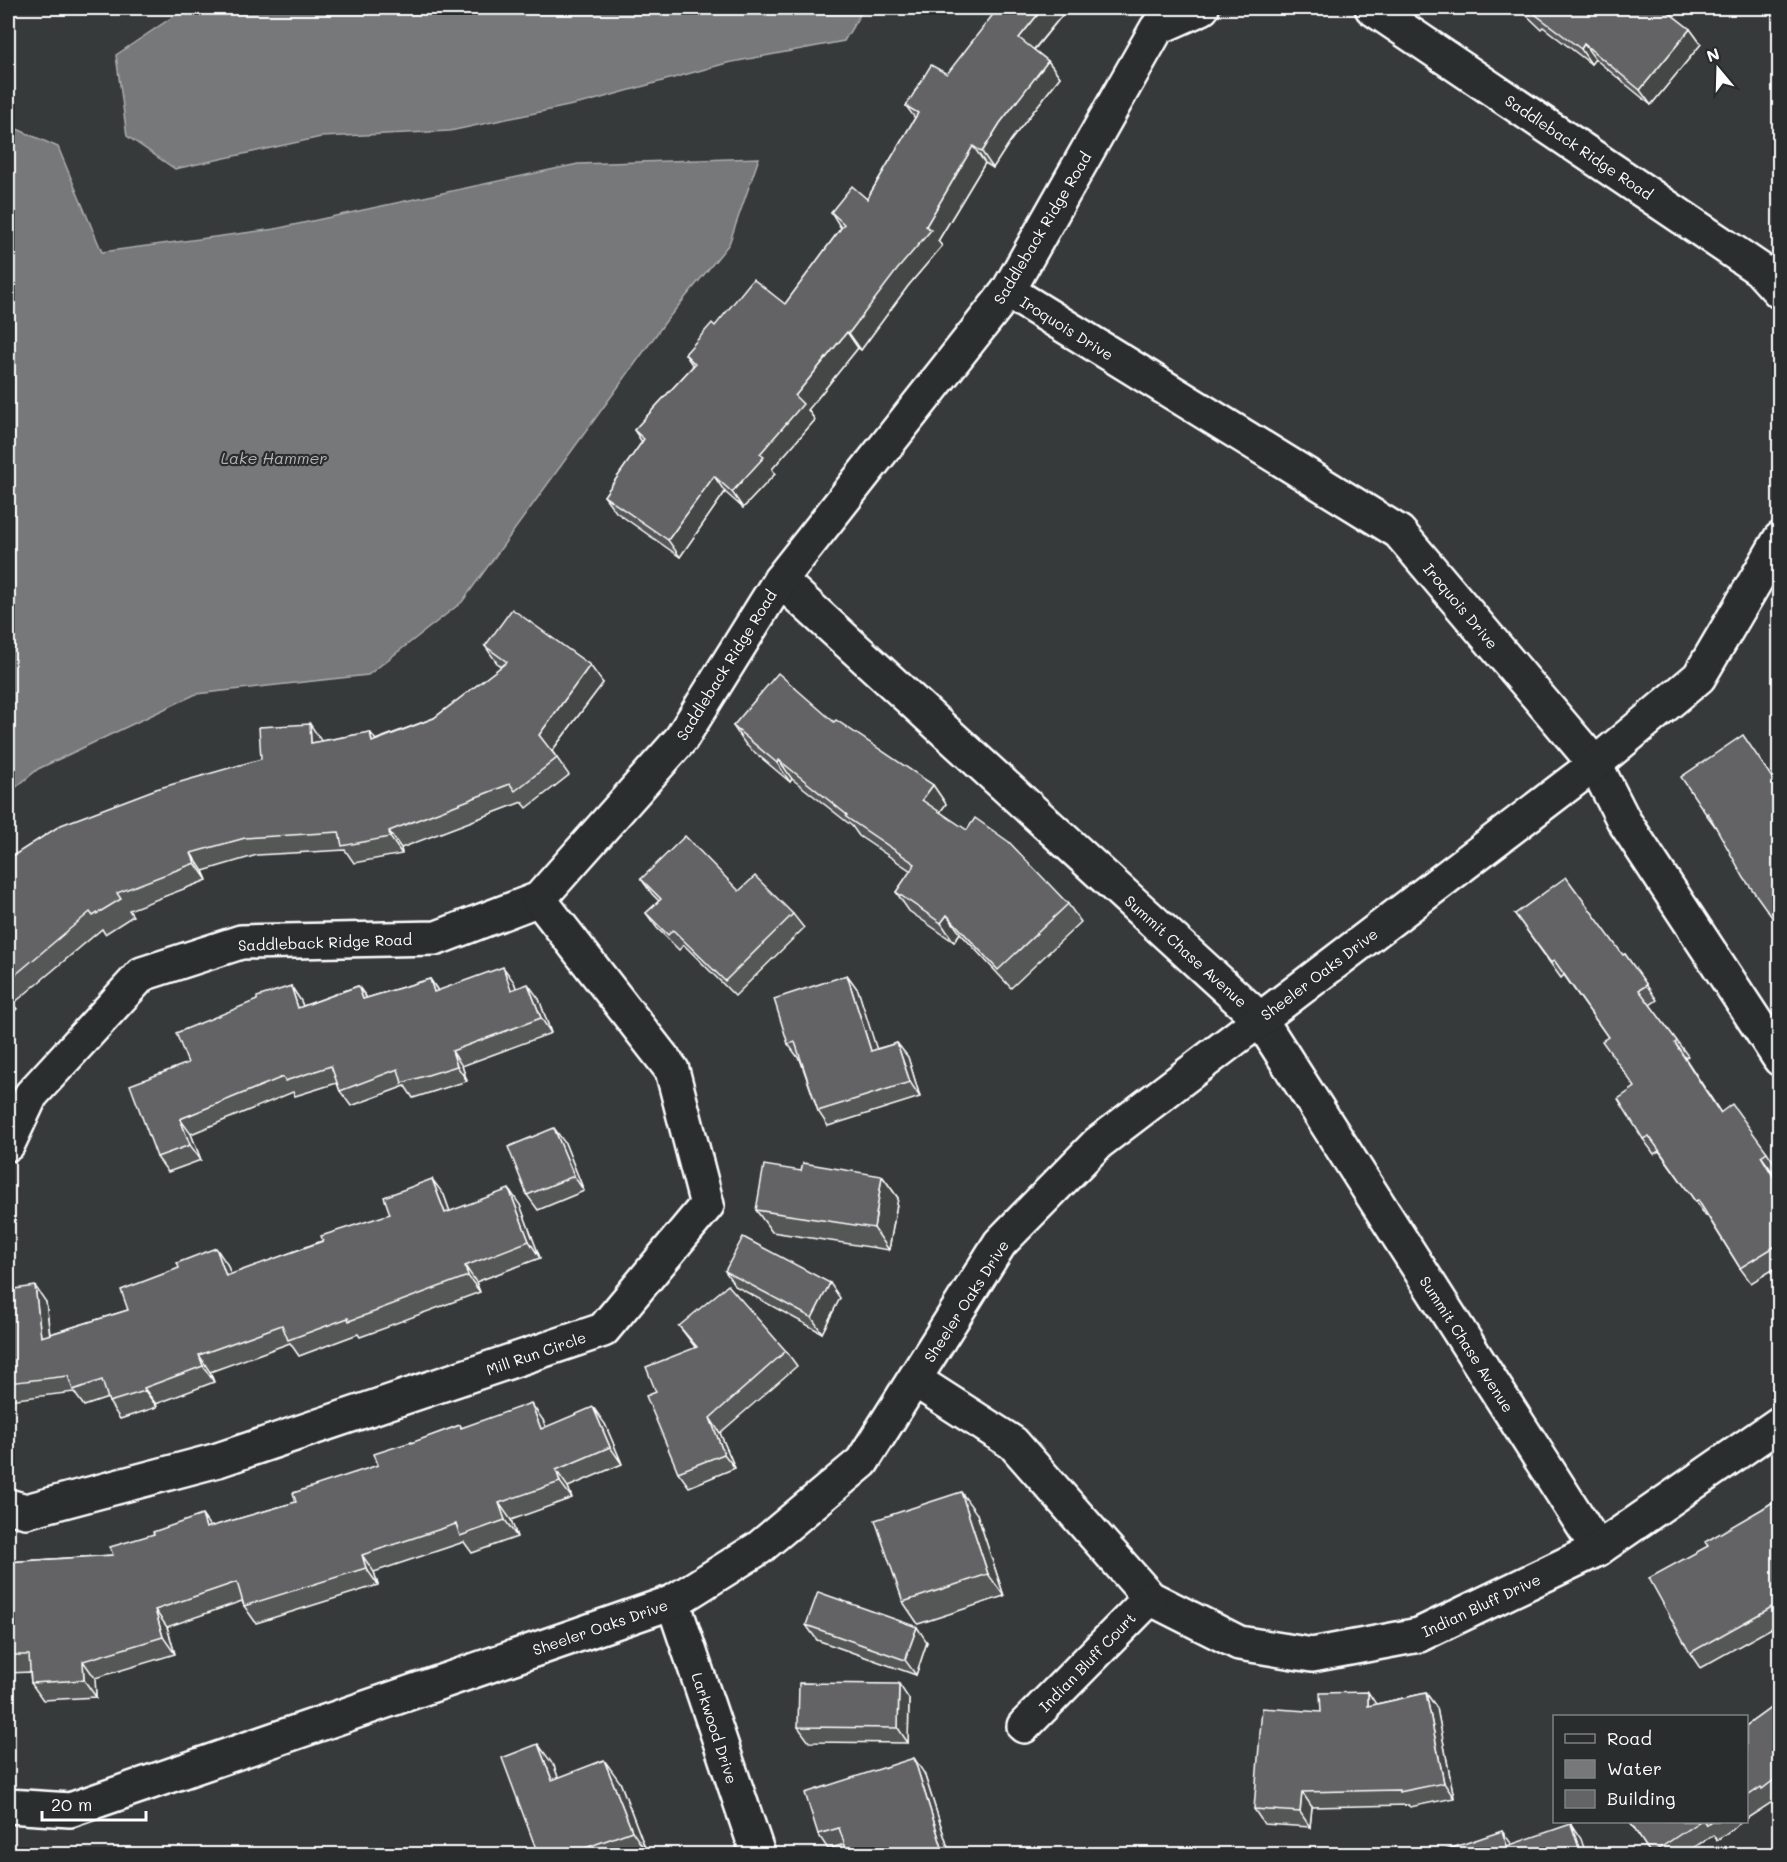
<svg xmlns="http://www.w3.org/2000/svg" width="1787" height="1862" font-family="Mali,sans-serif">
<rect width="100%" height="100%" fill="#373a3b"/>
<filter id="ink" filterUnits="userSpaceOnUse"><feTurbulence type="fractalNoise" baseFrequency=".0167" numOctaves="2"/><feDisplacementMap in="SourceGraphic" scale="12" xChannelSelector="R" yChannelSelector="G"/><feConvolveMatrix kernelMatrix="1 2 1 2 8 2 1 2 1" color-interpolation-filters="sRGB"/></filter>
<g filter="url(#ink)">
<g fill="#767879" stroke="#adaeaf" stroke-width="1.5">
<path d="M 186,8 L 864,8 L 844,41 L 727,63 L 587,102 L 450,131 L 321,137 L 175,169 L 127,136 L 116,55 Z"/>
<path d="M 8,125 L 58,147 L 102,252 L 275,229 L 578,164 L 759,158 L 729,244 L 666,321 L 462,602 L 368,675 L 196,694 L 38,769 L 8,794 Z"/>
</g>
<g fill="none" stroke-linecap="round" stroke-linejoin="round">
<defs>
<g id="minor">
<path d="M 1372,8 L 1759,269 L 1780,292"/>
<path d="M 1008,291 L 1399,532 L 1595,764 L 1624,821 L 1780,1059"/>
<path d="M 780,580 L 1260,1019 L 1598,1549"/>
<path d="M 8,1144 L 31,1095 L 142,974 L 241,942 L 437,938 L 539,899 L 681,739 L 780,580 L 1008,291 L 1157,28 L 1202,8"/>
<path d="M 915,1380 L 1013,1443 L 1150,1598 L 1239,1643 L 1312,1655 L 1419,1635 L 1598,1549 L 1780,1423"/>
<path d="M 8,1506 L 26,1511 L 218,1460 L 603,1330 L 707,1205 L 672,1070 L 539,899"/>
<path d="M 673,1602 L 758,1854"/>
<path d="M 1024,1726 L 1150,1598"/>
<path d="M 8,1806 L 70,1810 L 673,1602 L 759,1548 L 862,1462 L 1000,1243 L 1098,1143 L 1595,764 L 1699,677 L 1780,539"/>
</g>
</defs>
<use href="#minor" stroke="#fff" stroke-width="38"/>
<use href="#minor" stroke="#2a2d2e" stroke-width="33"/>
</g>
<g fill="#555657" stroke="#fff" stroke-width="1.5">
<path d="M 1068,8 L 1034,50 L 1048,61 L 1060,77 L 1011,140 L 993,168 L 985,163 L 938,241 L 942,246 L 908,286 L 861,350 L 858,348 L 808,410 L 815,420 L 772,469 L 775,474 L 743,508 L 725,492 L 680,557 L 616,512 L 604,496 L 642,442 L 634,430 L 693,366 L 685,354 L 715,326 L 785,304 L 841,228 L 831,212 L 867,199 L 915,118 L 906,106 L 947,74 Z"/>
<path d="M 1519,8 L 1663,8 L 1690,29 L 1701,44 L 1651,105 L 1595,59 L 1591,64 L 1543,27 L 1541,29 Z"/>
<path d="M 485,646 L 603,683 L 552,751 L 569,775 L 527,808 L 522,802 L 401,848 L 402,854 L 354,863 L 345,850 L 257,855 L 203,871 L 207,880 L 129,910 L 133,916 L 105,934 L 102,929 L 13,1004 L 17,1009 L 8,1017 L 8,859 L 321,741 L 370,732 L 375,740 L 434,718 L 501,667 L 497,663 Z"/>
<path d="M 834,722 L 933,785 L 946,804 L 940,812 L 1068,904 L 1081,922 L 1011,988 L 960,933 L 954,942 L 909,911 L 896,892 L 911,871 L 859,836 L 852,826 L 792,779 L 790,782 L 746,745 L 733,726 Z"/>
<path d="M 1743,735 L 1717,829 L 1706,814 Z"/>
<path d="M 641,879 L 739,891 L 793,914 L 804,928 L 735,996 L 684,945 L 679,950 L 657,928 L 646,913 L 659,901 L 652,894 Z"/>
<path d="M 1515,914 L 1623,955 L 1625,954 L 1657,1000 L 1650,1005 L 1688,1056 L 1685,1058 L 1720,1112 L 1767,1152 L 1777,1167 L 1772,1171 L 1779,1184 L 1779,1266 L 1751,1283 L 1740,1268 L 1707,1215 L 1706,1216 L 1659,1151 L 1654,1154 L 1643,1139 L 1635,1087 L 1608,1037 L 1564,975 L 1561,978 Z"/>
<path d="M 847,975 L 858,990 L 876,1049 L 897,1043 L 908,1057 L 920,1097 L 828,1126 L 818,1111 L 800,1059 L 799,1059 L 788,1044 Z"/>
<path d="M 430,979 L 438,991 L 514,982 L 516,988 L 539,999 L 551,1033 L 462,1066 L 467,1081 L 413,1098 L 405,1086 L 351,1106 L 340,1091 L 337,1083 L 295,1096 L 293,1092 L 191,1134 L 201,1160 L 168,1172 L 157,1157 L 188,1063 L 291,986 L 301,1001 L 303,1006 L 358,986 L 367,998 Z"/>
<path d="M 565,1143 L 584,1191 L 538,1210 L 527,1195 Z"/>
<path d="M 801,1171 L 882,1176 L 898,1198 L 889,1250 L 772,1232 L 756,1210 Z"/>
<path d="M 444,1195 L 450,1212 L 520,1205 L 540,1258 L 476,1282 L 480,1292 L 388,1326 L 388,1327 L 360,1337 L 358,1334 L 299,1356 L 290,1343 L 210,1372 L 214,1382 L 156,1404 L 157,1407 L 120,1419 L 109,1402 L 108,1398 L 84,1406 L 74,1392 L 8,1400 L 8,1290 L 46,1302 L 50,1334 L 128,1310 L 227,1264 L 231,1275 Z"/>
<path d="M 725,1271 L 840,1298 L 822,1333 L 735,1286 Z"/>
<path d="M 679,1326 L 786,1351 L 797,1366 L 720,1433 L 735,1468 L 689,1487 L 678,1472 L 656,1392 L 695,1347 Z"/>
<path d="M 543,1420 L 546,1427 L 605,1424 L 622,1464 L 568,1487 L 572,1498 L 511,1520 L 517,1537 L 472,1553 L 464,1542 L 374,1572 L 378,1585 L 256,1623 L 244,1606 L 242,1601 L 167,1627 L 175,1654 L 95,1678 L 96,1697 L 43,1700 L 31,1683 L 30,1672 L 8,1673 L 8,1562 L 113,1555 L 296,1502 L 378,1465 L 412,1443 L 460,1425 L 462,1428 Z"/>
<path d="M 1779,1498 L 1779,1624 L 1700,1668 L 1690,1653 L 1708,1546 Z"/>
<path d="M 977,1514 L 1004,1596 L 918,1624 L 903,1602 Z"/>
<path d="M 806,1625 L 927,1642 L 916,1675 L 817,1640 Z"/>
<path d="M 1426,1693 L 1437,1708 L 1454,1798 L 1410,1807 L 1408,1805 L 1312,1807 L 1310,1827 L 1264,1824 L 1254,1809 L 1321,1712 L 1376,1704 Z"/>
<path d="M 909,1699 L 908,1743 L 809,1742 L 798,1727 Z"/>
<path d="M 1779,1702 L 1779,1799 L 1773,1804 L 1772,1802 L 1746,1819 L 1746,1726 Z"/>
<path d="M 554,1766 L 558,1777 L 620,1782 L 647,1853 L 644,1854 L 538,1854 Z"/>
<path d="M 924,1773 L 950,1854 L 848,1854 L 845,1844 L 828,1849 L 818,1834 Z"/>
<path d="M 1629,1821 L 1743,1821 L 1717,1840 L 1713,1835 L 1684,1854 L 1651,1854 Z"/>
</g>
<g fill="#454647" stroke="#fff" stroke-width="1.5">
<path d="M 1043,8 L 1068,8 L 1030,54 L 1019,38 Z"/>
<path d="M 1690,29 L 1701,44 L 1651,105 L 1640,90 Z"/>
<path d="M 1584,44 L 1595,59 L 1591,64 L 1581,49 Z"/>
<path d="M 1048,61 L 1060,77 L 1011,140 L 993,168 L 982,152 L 1000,123 Z"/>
<path d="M 973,146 L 985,163 L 938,241 L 942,246 L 908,286 L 861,350 L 849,333 L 926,226 Z"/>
<path d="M 847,332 L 858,348 L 808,410 L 815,420 L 772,469 L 775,474 L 743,508 L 732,492 L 760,454 L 795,396 Z"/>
<path d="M 714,476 L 725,492 L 680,557 L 668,540 Z"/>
<path d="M 590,665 L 603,683 L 551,752 L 539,735 Z"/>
<path d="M 310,724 L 322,742 L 311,743 Z"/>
<path d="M 370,732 L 382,749 L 372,742 Z"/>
<path d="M 779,760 L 792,779 L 790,782 L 777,763 Z"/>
<path d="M 933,785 L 946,804 L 935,819 L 922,800 Z"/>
<path d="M 389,831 L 401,848 L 402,854 L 390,837 Z"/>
<path d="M 191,853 L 203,871 L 207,880 L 195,863 Z"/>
<path d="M 947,915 L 960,933 L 954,942 L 941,923 Z"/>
<path d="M 503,967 L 514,982 L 522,1005 L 511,990 Z"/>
<path d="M 847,975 L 858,990 L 882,1066 L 871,1051 Z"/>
<path d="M 430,979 L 440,994 L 434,992 Z"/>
<path d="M 528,984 L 539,999 L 551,1033 L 541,1018 Z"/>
<path d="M 291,986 L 301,1001 L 309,1023 L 298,1008 Z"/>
<path d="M 358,986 L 369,1001 L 363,999 Z"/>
<path d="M 897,1043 L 908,1057 L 920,1097 L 910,1082 Z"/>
<path d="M 1675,1043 L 1685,1058 L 1730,1127 L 1720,1113 Z"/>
<path d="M 452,1051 L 462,1066 L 467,1081 L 457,1066 Z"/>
<path d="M 180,1119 L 191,1134 L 201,1160 L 190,1145 Z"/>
<path d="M 554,1128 L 565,1143 L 584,1191 L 574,1176 Z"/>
<path d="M 1761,1156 L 1772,1171 L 1779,1184 L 1779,1186 Z"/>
<path d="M 882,1176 L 898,1198 L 889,1250 L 874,1228 Z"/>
<path d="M 432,1179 L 444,1195 L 456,1229 L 445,1213 Z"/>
<path d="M 509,1189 L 520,1205 L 540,1258 L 529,1241 Z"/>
<path d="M 216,1248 L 227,1264 L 238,1293 L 226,1276 Z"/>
<path d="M 465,1266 L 476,1282 L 480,1292 L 468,1276 Z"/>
<path d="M 830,1283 L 840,1298 L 822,1333 L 812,1318 Z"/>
<path d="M 35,1286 L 46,1302 L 52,1354 L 41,1337 Z"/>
<path d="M 199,1355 L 210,1372 L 214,1382 L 203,1366 Z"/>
<path d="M 144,1388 L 156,1404 L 157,1407 L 145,1391 Z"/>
<path d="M 531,1403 L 543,1420 L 552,1446 L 541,1429 Z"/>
<path d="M 593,1407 L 605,1424 L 622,1464 L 610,1447 Z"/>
<path d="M 710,1418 L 720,1433 L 735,1468 L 724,1454 Z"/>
<path d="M 556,1470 L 568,1487 L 572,1498 L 560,1482 Z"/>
<path d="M 961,1492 L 977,1514 L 1004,1596 L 988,1574 Z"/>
<path d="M 499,1503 L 511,1520 L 517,1537 L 505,1520 Z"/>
<path d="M 202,1515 L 214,1532 L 206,1528 Z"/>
<path d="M 362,1555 L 374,1572 L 378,1585 L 366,1568 Z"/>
<path d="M 155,1610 L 167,1627 L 175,1654 L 163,1637 Z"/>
<path d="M 917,1627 L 927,1642 L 916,1675 L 905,1660 Z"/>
<path d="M 83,1661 L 95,1678 L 96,1697 L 84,1680 Z"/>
<path d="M 899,1684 L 909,1699 L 908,1743 L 898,1728 Z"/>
<path d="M 1368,1692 L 1378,1707 L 1368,1706 Z"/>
<path d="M 1426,1693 L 1437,1708 L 1454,1798 L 1444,1783 Z"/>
<path d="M 538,1744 L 554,1766 L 567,1802 L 552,1780 Z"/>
<path d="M 914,1758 L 924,1773 L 950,1854 L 944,1854 Z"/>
<path d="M 604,1760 L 620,1782 L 647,1853 L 632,1831 Z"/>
<path d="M 1302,1792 L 1312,1807 L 1310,1827 L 1300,1812 Z"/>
<path d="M 1571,1824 L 1581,1839 L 1586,1854 L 1581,1854 Z"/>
<path d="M 1502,1831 L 1513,1846 L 1507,1846 Z"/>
</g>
<g fill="#636465" stroke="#fff" stroke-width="1.5">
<path d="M 998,8 L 1043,8 L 1019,38 L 1048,61 L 1000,123 L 982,152 L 973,146 L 926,226 L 931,230 L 897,270 L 849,333 L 847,332 L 795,396 L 803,404 L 760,454 L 764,457 L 732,492 L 714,476 L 668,540 L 604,496 L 644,439 L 634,430 L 695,364 L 685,354 L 712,323 L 715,326 L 753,279 L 785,304 L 844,224 L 831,212 L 852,186 L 867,199 L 918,113 L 906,106 L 931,65 L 947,74 Z"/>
<path d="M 1524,8 L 1663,8 L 1690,29 L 1640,90 L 1584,44 L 1581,49 L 1532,12 L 1530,14 Z"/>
<path d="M 512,609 L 590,665 L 539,735 L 557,758 L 515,791 L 510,784 L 389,831 L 390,837 L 342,846 L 339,832 L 245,838 L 191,853 L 195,863 L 117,893 L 121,899 L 93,916 L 90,912 L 8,981 L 8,859 L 61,825 L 156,789 L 261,759 L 259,727 L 310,724 L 311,743 L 370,732 L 372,742 L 434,718 L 507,662 L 485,646 Z"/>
<path d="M 778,673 L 834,722 L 836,720 L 933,785 L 922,800 L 967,830 L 975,818 L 1009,842 L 1068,904 L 998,970 L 947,915 L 941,923 L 896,892 L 915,864 L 846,817 L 847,815 L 779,760 L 777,763 L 733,726 Z"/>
<path d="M 1743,735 L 1779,788 L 1779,927 L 1744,878 L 1708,813 L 1706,814 L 1681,777 Z"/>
<path d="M 685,836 L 739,891 L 755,876 L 793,914 L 725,981 L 673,930 L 668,935 L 646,913 L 661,899 L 641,879 Z"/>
<path d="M 1566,877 L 1623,955 L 1625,954 L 1647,985 L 1639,990 L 1677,1041 L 1675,1043 L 1720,1113 L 1732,1104 L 1767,1152 L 1761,1156 L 1779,1186 L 1779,1244 L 1740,1268 L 1698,1200 L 1695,1201 L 1649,1136 L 1643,1139 L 1618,1099 L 1635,1087 L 1602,1041 L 1608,1037 L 1554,960 L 1551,963 L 1515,914 Z"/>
<path d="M 503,967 L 511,990 L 528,984 L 541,1018 L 452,1051 L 457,1066 L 402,1083 L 398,1069 L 340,1091 L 331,1066 L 285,1081 L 283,1077 L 180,1119 L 190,1145 L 157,1157 L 130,1085 L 188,1063 L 176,1033 L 257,1000 L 257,997 L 291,986 L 298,1008 L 358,986 L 363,999 L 430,979 L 434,992 Z"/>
<path d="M 847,975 L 871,1051 L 897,1043 L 910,1082 L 818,1111 L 795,1042 L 788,1044 L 774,999 Z"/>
<path d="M 554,1128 L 574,1176 L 527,1195 L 508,1147 Z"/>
<path d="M 803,1163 L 882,1176 L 874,1228 L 756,1210 L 764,1165 L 801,1171 Z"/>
<path d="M 432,1179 L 445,1213 L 509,1189 L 529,1241 L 465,1266 L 468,1276 L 377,1310 L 377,1311 L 349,1321 L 348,1318 L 288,1340 L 282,1325 L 199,1355 L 203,1366 L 144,1388 L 145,1391 L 109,1402 L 102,1380 L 73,1390 L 68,1376 L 8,1383 L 8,1290 L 35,1286 L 41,1337 L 128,1310 L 121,1290 L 179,1268 L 177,1263 L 216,1248 L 226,1276 L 323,1241 L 321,1236 L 390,1214 L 384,1197 Z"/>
<path d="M 743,1237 L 830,1283 L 812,1318 L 725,1271 Z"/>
<path d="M 728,1285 L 786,1351 L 710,1418 L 724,1454 L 678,1472 L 646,1396 L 656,1392 L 646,1367 L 697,1347 L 679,1326 Z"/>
<path d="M 531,1403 L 541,1429 L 593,1407 L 610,1447 L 556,1470 L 560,1482 L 499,1503 L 505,1520 L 460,1536 L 456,1524 L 362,1555 L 366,1568 L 244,1606 L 237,1582 L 155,1610 L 163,1637 L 83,1661 L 84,1680 L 31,1683 L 29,1655 L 8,1655 L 8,1562 L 113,1555 L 110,1547 L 154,1534 L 153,1532 L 202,1515 L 206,1528 L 296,1502 L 293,1493 L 378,1465 L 374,1454 L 411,1442 L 411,1443 L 460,1425 L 461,1428 Z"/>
<path d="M 961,1492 L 988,1574 L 903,1602 L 875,1520 Z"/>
<path d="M 1779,1498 L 1779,1603 L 1690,1653 L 1649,1578 L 1708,1546 L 1705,1542 L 1762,1509 Z"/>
<path d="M 818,1592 L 917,1627 L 905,1660 L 806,1625 Z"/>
<path d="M 799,1683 L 899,1684 L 898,1728 L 798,1727 Z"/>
<path d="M 1368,1692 L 1368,1706 L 1426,1693 L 1444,1783 L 1399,1792 L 1399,1790 L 1302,1792 L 1300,1812 L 1254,1809 L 1262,1708 L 1321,1712 L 1320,1693 Z"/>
<path d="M 1779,1702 L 1779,1776 L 1762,1789 L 1761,1787 L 1746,1797 L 1746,1726 Z"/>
<path d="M 538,1744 L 552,1780 L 604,1760 L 632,1831 L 569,1854 L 538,1854 L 502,1758 Z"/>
<path d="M 914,1758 L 944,1854 L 848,1854 L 839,1828 L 818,1834 L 805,1793 Z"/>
<path d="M 1629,1821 L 1700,1821 L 1651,1854 Z"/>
<path d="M 1704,1821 L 1711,1821 L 1706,1825 Z"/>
<path d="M 1571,1824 L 1581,1854 L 1434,1854 L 1502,1831 L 1507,1846 Z"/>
</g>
</g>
<g text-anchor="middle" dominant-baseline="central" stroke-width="4.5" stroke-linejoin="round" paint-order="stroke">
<g font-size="15" fill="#fff" stroke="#2a2d2e">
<text transform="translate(1579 147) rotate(34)">Saddleback Ridge Road</text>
<text transform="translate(1042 228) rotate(-59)">Saddleback Ridge Road</text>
<text transform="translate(1067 328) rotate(32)">Iroquois Drive</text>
<text transform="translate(1461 606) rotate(50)">Iroquois Drive</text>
<text transform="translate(726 665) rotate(-58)">Saddleback Ridge Road</text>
<text transform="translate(325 942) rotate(-2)">Saddleback Ridge Road</text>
<text transform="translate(1186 951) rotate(42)">Summit Chase Avenue</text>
<text transform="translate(1319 974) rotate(-37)">Sheeler Oaks Drive</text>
<text transform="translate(966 1301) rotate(-57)">Sheeler Oaks Drive</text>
<text transform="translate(1467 1344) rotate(57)">Summit Chase Avenue</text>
<text transform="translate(536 1353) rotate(-19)">Mill Run Circle</text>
<text transform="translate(1481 1605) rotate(-25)">Indian Bluff Drive</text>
<text transform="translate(600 1627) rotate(-19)">Sheeler Oaks Drive</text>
<text transform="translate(1087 1662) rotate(-46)">Indian Bluff Court</text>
<text transform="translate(715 1728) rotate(72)">Larkwood Drive</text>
</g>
<g font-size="16" font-style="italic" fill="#b4b5b5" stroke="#2a2d2e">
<text x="274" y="457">Lake Hammer</text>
</g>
</g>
<rect width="1787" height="1862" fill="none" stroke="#2a2d2e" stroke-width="30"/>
<rect x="15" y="15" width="1757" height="1832" fill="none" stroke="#fff" stroke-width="2" filter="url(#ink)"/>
<rect x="1553" y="1715" width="195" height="108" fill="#2a2d2e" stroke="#7f8182" stroke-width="1.5"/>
<rect x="1565" y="1734" width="30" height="9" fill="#2a2d2e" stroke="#7f8182" stroke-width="1.5"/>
<text x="1607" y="1745" font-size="18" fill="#ffffff">Road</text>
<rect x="1565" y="1760" width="30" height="18" fill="#767879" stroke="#7f8182" stroke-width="1.5"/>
<text x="1607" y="1775" font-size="18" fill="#ffffff">Water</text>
<rect x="1565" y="1790" width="30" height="18" fill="#636465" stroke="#7f8182" stroke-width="1.5"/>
<text x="1607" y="1805" font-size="18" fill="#ffffff">Building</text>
<g transform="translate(1718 69) rotate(341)" stroke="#2a2d2e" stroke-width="4.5" paint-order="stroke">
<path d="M0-4.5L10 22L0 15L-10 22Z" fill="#ffffff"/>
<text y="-9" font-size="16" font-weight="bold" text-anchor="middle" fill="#ffffff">N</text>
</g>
<path d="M42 1811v9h104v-9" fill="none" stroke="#ffffff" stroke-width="3"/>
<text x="51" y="1811" font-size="18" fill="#ffffff" stroke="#2a2d2e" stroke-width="4.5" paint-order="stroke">20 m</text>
</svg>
